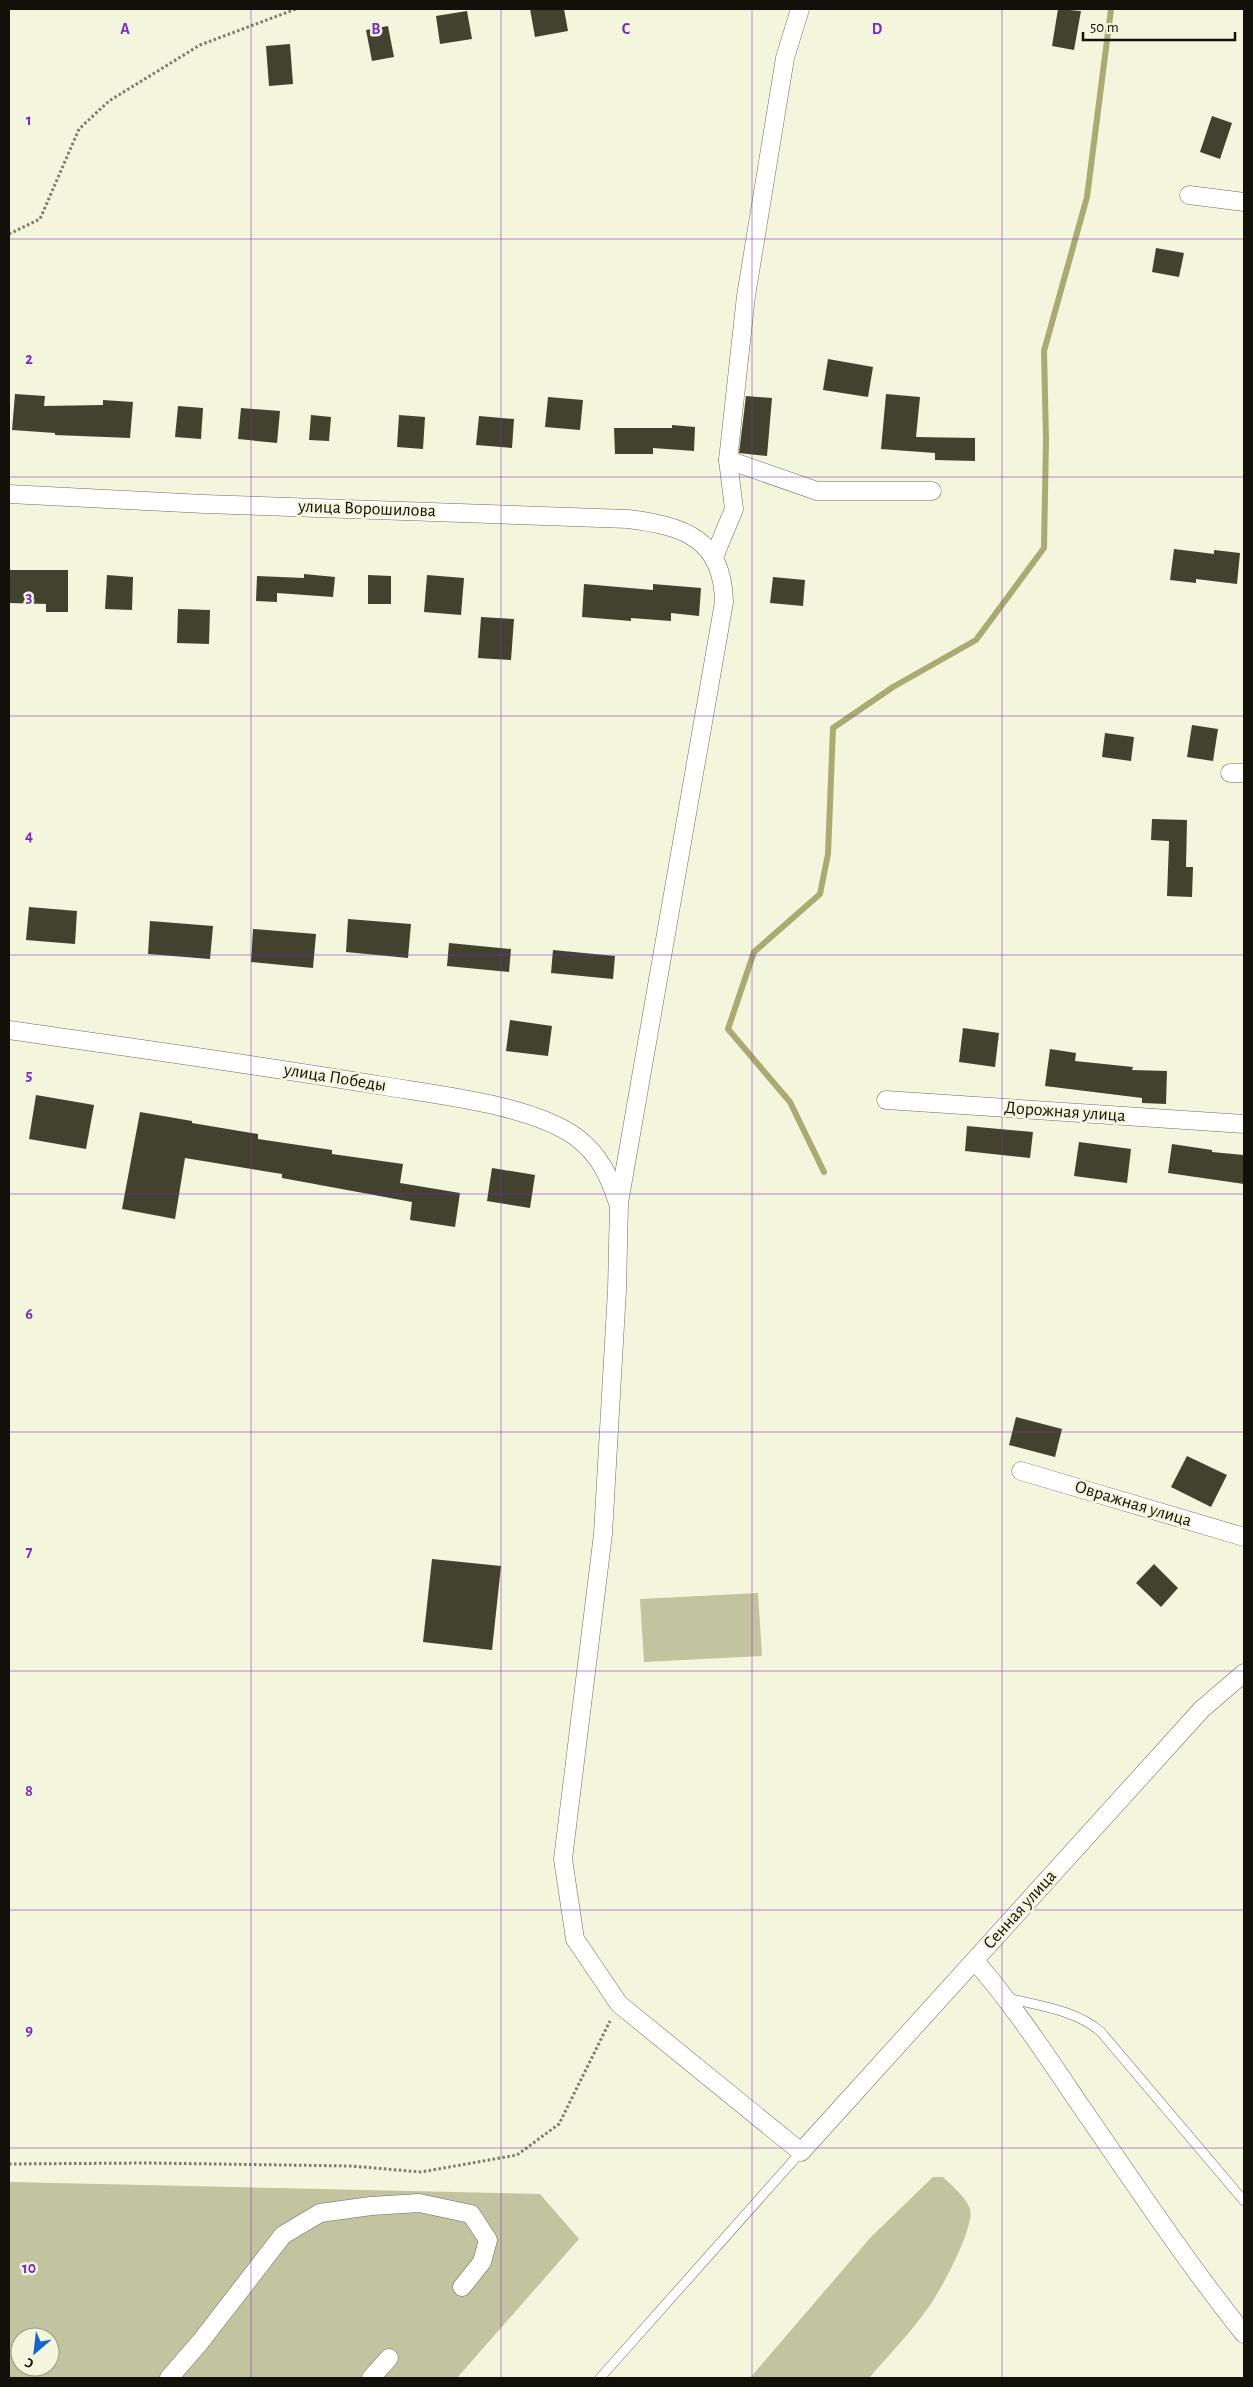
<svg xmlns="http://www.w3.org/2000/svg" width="1253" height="2387" font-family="'Alegreya Sans',sans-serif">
<rect width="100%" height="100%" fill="#f4f5dd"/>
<g fill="#c2c39f" fill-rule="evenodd">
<path d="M 758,1593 L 762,1656 L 644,1662 L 640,1599 Z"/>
<path d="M 933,2177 L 943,2177 C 952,2186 966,2197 970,2209 C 975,2227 940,2292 928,2308 C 911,2332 889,2355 869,2378 L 750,2378 L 871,2237 Z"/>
<path d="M 9,2182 L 540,2194 L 579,2239 L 457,2378 L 9,2378 ZM 20,2337 L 50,2337 L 50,2367 L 20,2367 Z"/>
</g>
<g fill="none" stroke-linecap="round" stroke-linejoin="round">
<path stroke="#aaab72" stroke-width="6" d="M 824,1172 L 790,1102 L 728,1029 L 754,952 L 820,894 L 828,854 L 833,728 L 893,687 L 976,640 L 1044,548 L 1046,440 L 1044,351 L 1087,197 L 1111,9"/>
</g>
<g fill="#42422f">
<path d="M 530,9 L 564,9 L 568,31 L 535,37 Z"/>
<path d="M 1058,9 L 1081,11 L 1074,50 L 1052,46 Z"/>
<path d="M 467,11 L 472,39 L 440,44 L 436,16 Z"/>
<path d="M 388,26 L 394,57 L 372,61 L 366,30 Z"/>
<path d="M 290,44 L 293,84 L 269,86 L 266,46 Z"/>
<path d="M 1212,116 L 1232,123 L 1220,159 L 1200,152 Z"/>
<path d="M 1156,248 L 1184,253 L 1179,277 L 1152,272 Z"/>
<path d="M 828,359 L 873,367 L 868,397 L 823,390 Z"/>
<path d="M 15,394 L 45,396 L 44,406 L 103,405 L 103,400 L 133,402 L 130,438 L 55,435 L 55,433 L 12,430 Z"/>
<path d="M 886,394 L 920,397 L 916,437 L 975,438 L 975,461 L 935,460 L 935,453 L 881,449 Z"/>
<path d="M 746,396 L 772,398 L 767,456 L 739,453 Z"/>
<path d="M 548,397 L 583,400 L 580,430 L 545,427 Z"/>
<path d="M 178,406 L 203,408 L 201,439 L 175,437 Z"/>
<path d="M 241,408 L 280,411 L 277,443 L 238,439 Z"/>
<path d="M 311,415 L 331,417 L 329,441 L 309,440 Z"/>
<path d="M 399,415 L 425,417 L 423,449 L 397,447 Z"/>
<path d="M 479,416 L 514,419 L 512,448 L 476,445 Z"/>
<path d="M 672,425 L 695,427 L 694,451 L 653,448 L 653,454 L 615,454 L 614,428 L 672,428 Z"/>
<path d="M 1174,549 L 1214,554 L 1214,550 L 1240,553 L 1237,584 L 1196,579 L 1196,583 L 1170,580 Z"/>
<path d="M 9,570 L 68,570 L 68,612 L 46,612 L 46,604 L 9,603 Z"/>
<path d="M 304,574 L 335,577 L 333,597 L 277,593 L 277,602 L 256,601 L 257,576 L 304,578 Z"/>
<path d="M 107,575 L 133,577 L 132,610 L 105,609 Z"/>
<path d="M 368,575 L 391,576 L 391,604 L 368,604 Z"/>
<path d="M 427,575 L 464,578 L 461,615 L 424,612 Z"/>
<path d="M 773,577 L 805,580 L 803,606 L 770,603 Z"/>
<path d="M 584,584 L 653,590 L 653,584 L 701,588 L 699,616 L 671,613 L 671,621 L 631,618 L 631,621 L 582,617 Z"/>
<path d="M 178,609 L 210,610 L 209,644 L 177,643 Z"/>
<path d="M 481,617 L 514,619 L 511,660 L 478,658 Z"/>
<path d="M 1192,725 L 1218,729 L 1213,761 L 1187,757 Z"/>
<path d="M 1105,733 L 1134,737 L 1131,761 L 1102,757 Z"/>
<path d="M 1152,819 L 1187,820 L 1186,867 L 1193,867 L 1192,897 L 1167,896 L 1169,841 L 1151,840 Z"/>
<path d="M 29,907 L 77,911 L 75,944 L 26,940 Z"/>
<path d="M 348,919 L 411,924 L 408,958 L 346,952 Z"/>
<path d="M 150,921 L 213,926 L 210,959 L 148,954 Z"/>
<path d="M 253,929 L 316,934 L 313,968 L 251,962 Z"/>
<path d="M 449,943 L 511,949 L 509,972 L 447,966 Z"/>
<path d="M 553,950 L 615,956 L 613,979 L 551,973 Z"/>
<path d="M 510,1020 L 552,1026 L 548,1056 L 506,1051 Z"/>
<path d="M 963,1028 L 999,1033 L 995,1067 L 959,1062 Z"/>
<path d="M 1050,1049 L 1076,1053 L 1075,1061 L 1133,1067 L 1132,1070 L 1167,1071 L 1166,1104 L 1142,1103 L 1142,1098 L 1045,1086 Z"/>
<path d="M 36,1095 L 94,1105 L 86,1149 L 29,1139 Z"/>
<path d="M 140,1112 L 192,1121 L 192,1123 L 258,1134 L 258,1139 L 332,1150 L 332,1154 L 403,1164 L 400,1183 L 460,1193 L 455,1227 L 410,1220 L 412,1202 L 282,1178 L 282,1174 L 185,1158 L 175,1219 L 122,1209 Z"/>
<path d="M 967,1126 L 1033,1132 L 1030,1158 L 965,1151 Z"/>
<path d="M 1079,1142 L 1131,1149 L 1127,1183 L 1074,1176 Z"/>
<path d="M 1172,1144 L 1212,1150 L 1212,1152 L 1244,1155 L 1244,1184 L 1168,1173 Z"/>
<path d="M 492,1168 L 535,1175 L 530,1208 L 487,1201 Z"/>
<path d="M 1016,1417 L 1062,1429 L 1055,1457 L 1009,1445 Z"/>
<path d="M 1187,1456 L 1227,1475 L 1211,1507 L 1171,1487 Z"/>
<path d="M 432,1559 L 501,1566 L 492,1650 L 423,1642 Z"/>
<path d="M 1154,1564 L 1178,1588 L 1161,1607 L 1136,1583 Z"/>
</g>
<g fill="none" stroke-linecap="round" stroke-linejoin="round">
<defs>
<g id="service">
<path d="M 1008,1998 C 1040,2006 1076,2010 1101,2032 L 1244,2201"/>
<path d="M 600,2378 L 801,2152"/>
</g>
<g id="minor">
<path d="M 1189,195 L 1244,202"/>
<path d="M 728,460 L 817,491 L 932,491"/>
<path d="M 9,494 L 204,504 L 628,519 C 683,526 723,538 724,602 L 619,1203 L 617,1290 L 603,1534 L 563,1859 L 575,1939 L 619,2004 L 801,2152 L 1202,1709 L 1244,1673"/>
<path d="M 714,557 L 734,509 L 728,460 L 746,296 L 785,58 L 800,9"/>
<path d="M 1230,773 L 1244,773"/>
<path d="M 9,1030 C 134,1048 259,1065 384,1086 C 438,1095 532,1105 576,1137 C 600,1155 609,1176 618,1203"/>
<path d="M 886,1100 L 1244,1124"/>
<path d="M 1021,1471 L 1244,1537"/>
<path d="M 975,1961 C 1014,2006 1045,2053 1078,2102 C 1132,2180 1185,2260 1244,2334"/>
<path d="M 169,2378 L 201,2341 L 283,2235 L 320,2213 L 371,2206 L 419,2203 L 471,2214 L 488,2240 L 482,2262 L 462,2287"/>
<path d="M 371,2378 L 389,2358"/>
</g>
</defs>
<use href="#service" stroke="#6e6e5a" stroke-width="10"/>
<use href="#minor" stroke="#6e6e5a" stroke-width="19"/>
<g stroke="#7b7c6c" stroke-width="3" stroke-dasharray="2.5 2.5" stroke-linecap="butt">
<path d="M 9,234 L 40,219 L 79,129 L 109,101 L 200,45 L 296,9"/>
<path d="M 9,2164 L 148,2163 L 351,2166 L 421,2172 L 517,2155 L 559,2124 L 610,2021"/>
</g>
<use href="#service" stroke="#fff" stroke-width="9"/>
<use href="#minor" stroke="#fff" stroke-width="18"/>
</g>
<path fill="none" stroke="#7b2cbf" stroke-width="1" stroke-opacity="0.55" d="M 251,9 L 251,2378M 501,9 L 501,2378M 752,9 L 752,2378M 1002,9 L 1002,2378M 9,239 L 1244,239M 9,477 L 1244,477M 9,716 L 1244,716M 9,955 L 1244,955M 9,1194 L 1244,1194M 9,1432 L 1244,1432M 9,1671 L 1244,1671M 9,1910 L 1244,1910M 9,2148 L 1244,2148"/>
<g text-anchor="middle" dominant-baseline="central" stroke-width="5" stroke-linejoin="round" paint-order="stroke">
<g font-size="18" fill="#111109" stroke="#f4f5dd">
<text transform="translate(367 509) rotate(2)">улица Ворошилова</text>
<text transform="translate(335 1078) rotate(9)">улица Победы</text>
<text transform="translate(1065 1112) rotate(4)">Дорожная улица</text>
<text transform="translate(1133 1504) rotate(17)">Овражная улица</text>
<text transform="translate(1020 1910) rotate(-48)">Сенная улица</text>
</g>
</g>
<g font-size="16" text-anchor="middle" font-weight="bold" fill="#7b2cbf" stroke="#f4f5dd" stroke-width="5" stroke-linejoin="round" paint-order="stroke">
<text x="125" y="34">A</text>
<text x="376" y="34">B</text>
<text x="626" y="34">C</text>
<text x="877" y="34">D</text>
<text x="29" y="125">1</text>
<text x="29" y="364">2</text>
<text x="29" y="602">3</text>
<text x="29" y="841">4</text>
<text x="29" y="1080">5</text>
<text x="29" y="1319">6</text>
<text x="29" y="1557">7</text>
<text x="29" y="1796">8</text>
<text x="29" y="2035">9</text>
<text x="29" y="2273">10</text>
</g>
<rect width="1253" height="2387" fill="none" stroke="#111109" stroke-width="20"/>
<g transform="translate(35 2352) rotate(208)"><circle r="24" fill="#f4f5dd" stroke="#999a88"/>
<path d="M0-4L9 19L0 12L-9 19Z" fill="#1963ce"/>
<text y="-8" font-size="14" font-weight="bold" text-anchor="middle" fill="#111109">С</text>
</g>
<path d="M1083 32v8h152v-8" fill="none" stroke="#111109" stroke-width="2.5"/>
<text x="1090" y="32" font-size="15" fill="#111109" stroke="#f4f5dd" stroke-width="4" paint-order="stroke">50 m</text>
</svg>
